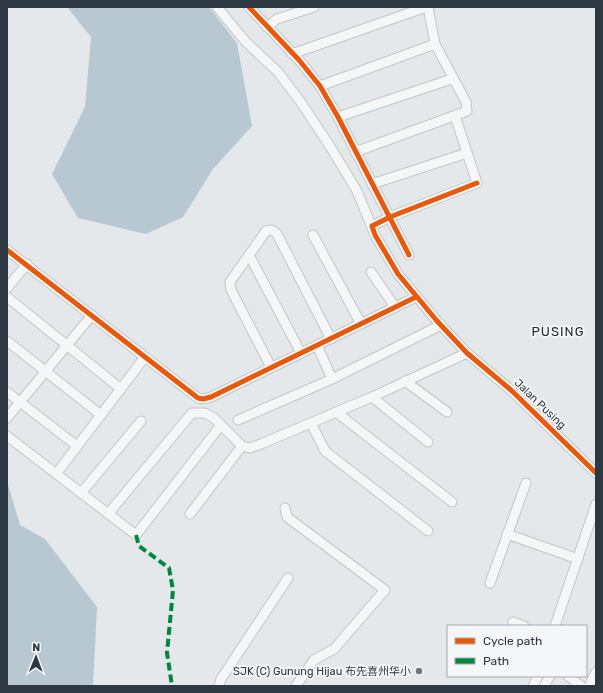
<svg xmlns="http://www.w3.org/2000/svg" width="603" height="693" font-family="Rubik,'Noto Sans SC',sans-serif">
<rect width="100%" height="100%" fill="#e5e8ea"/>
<g fill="#b7c8d2">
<path d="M 67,7 L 209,7 L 237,43 L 252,126 L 213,169 L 183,217 L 146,234 L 78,218 L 52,174 L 85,107 L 91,37 Z"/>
<path d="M 7,481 L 20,525 L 45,539 L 97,607 L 93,686 L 7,686 Z"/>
</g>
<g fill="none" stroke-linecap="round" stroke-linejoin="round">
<defs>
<g id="minor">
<path d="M 217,7 L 246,42 L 278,72 L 300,101 L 331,148 L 357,191 L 375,235 L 398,274 L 437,321 L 467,353 L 512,391 L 596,473"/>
<path d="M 249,7 L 299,60 L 320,86 L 338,117 L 409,255"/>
<path d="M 267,27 L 277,19 L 314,7"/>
<path d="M 292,54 L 426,7"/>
<path d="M 320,86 L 435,44"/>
<path d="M 338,117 L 452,79"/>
<path d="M 355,152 L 467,111 L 466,102 L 435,44 L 428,7"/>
<path d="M 372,184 L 467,153"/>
<path d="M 372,226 L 390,217 L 477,183 L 455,116"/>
<path d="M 313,235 L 361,324"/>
<path d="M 7,250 L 198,398 L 203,399 L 211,397 L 416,297"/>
<path d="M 249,255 L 301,353"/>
<path d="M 371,272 L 395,307"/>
<path d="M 7,288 L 27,264"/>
<path d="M 7,297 L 121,389"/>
<path d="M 7,341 L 101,415"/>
<path d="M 317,345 L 332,379"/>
<path d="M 271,367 L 231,290 L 230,282 L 266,231 C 271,229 273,230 277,234 L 331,339"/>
<path d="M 405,381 L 447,412"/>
<path d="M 7,392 L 77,446"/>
<path d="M 372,397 L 428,442"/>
<path d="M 336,412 L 452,502"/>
<path d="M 7,418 L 92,315"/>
<path d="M 238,420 L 332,379 L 441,325"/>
<path d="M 311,423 L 325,451 L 428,531"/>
<path d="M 7,436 L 136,535 L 221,425"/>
<path d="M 56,474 L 145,357"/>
<path d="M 81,493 L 141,421"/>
<path d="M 285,508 L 287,517 L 385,590 L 334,649 L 314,660 L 296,686"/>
<path d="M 108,514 L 192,413 L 205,413 L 214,418 L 242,446 L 250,448 L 261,444 L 372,397 L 467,353"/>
<path d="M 190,514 L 242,446"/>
<path d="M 507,534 L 578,559"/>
<path d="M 490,583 L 526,483"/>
<path d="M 513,622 L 524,626"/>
<path d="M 555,626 L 596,504"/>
<path d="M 568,676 L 581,686"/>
<path d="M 219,686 L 221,679 L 288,578"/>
<path d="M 533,686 L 538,676"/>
<path d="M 544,686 L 550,676"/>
<path d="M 589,686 L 596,672"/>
</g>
</defs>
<use href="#minor" stroke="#c3c6c8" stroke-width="11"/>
<use href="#minor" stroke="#f5f6f6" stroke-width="9"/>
<path stroke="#00873e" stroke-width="4" stroke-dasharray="8 4" stroke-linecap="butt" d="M 136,535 L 139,546 L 169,568 L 173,590 L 167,653 L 172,686"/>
<defs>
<g id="cycleway">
<path d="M 249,7 L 299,60 L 320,86 L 338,117 L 409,255"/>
<path d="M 477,183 L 390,217 L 372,226 L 375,235 L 398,274 L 437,321 L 467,353 L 512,391 L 596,473"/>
<path d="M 7,250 L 198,398 L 203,399 L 211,397 L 416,297"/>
</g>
</defs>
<use href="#cycleway" stroke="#f4f6f8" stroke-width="8"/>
<use href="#cycleway" stroke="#e8590c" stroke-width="5"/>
</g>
<circle fill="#6d767d" stroke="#f4f6f8" stroke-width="1.5" cx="419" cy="671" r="4"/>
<g text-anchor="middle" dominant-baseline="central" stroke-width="3.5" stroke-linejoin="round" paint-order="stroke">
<g font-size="11" fill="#2d3842" stroke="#f4f6f8">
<text transform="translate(540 404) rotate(44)">Jalan Pusing</text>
</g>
<g font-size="11" fill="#2d3842" stroke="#f4f6f8" text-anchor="end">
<text x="411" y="671">SJK (C) Gunung Hijau 布先喜州华小</text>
</g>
<g font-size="13" letter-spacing="1" fill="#1f2933" stroke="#f4f6f8">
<text x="558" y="331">PUSING</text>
</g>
</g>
<rect width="603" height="693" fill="none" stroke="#2d3842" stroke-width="16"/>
<rect x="447" y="625" width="140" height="52" fill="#f4f6f8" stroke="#a4aaaf"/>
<rect x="455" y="638" width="20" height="6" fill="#e8590c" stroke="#a4aaaf"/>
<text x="483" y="645" font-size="12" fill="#2d3842">Cycle path</text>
<rect x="455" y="658" width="20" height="6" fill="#00873e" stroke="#a4aaaf"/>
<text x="483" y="665" font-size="12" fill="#2d3842">Path</text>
<g transform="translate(36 657) rotate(1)" stroke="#f4f6f8" stroke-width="3" paint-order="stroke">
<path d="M0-3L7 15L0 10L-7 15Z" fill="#2d3842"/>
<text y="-6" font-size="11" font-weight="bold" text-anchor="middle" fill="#2d3842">N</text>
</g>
</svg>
